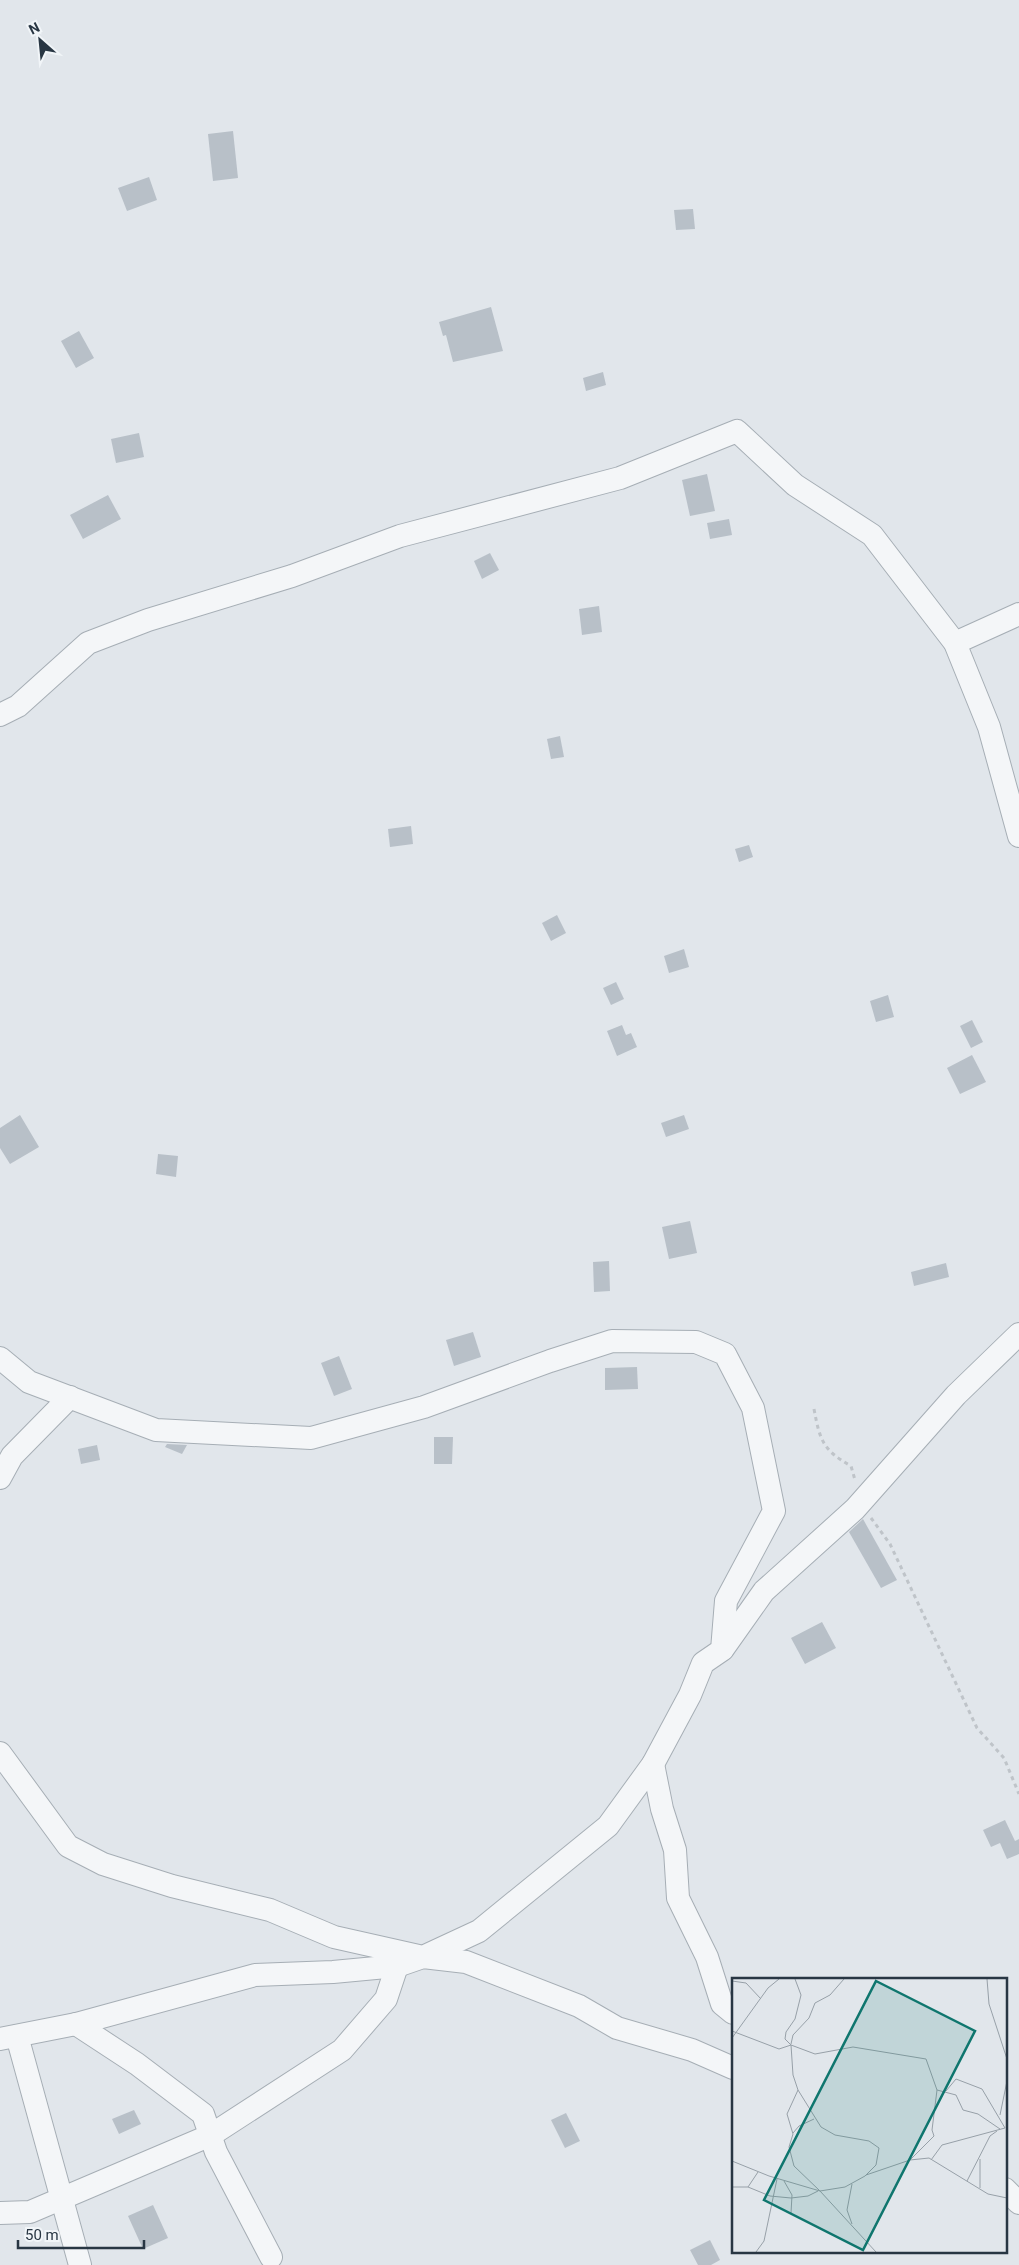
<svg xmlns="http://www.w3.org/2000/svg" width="1019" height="2265" font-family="Roboto,sans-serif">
<rect width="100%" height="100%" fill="#e1e6eb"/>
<g fill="#b8c0c8">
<path d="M 233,131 L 238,178 L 213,181 L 208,134 Z"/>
<path d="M 149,177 L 157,200 L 127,211 L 118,188 Z"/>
<path d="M 693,209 L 695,229 L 676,230 L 674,210 Z"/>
<path d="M 491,307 L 503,351 L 453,362 L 446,335 L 443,336 L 439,322 Z"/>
<path d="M 79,331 L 94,358 L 76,368 L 61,341 Z"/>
<path d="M 603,372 L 606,385 L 586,391 L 583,378 Z"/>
<path d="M 139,433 L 144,457 L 116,463 L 111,439 Z"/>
<path d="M 707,474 L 715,511 L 690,516 L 682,480 Z"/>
<path d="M 108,495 L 121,519 L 83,539 L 70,515 Z"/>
<path d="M 729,519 L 732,535 L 710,539 L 707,523 Z"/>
<path d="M 490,553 L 499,570 L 482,579 L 474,561 Z"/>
<path d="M 599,606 L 602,632 L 582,635 L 579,609 Z"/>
<path d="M 560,736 L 564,757 L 551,759 L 547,739 Z"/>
<path d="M 411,826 L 413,844 L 390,847 L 388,829 Z"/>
<path d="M 749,845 L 753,857 L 739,862 L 735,849 Z"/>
<path d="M 557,915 L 566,933 L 551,941 L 542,923 Z"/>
<path d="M 684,949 L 689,967 L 669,973 L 664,956 Z"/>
<path d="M 616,982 L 624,999 L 611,1005 L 603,988 Z"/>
<path d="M 888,995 L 894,1017 L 876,1022 L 870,1001 Z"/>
<path d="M 972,1020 L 983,1042 L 971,1048 L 960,1026 Z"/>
<path d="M 622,1025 L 626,1035 L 631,1033 L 637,1047 L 617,1056 L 607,1031 Z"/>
<path d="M 972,1055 L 986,1082 L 960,1094 L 947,1068 Z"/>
<path d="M 20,1115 L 39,1147 L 10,1164 L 0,1148 L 0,1128 Z"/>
<path d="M 684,1115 L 689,1129 L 666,1137 L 661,1123 Z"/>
<path d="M 158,1154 L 178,1156 L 176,1177 L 156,1174 Z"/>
<path d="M 690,1221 L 697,1253 L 669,1259 L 662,1227 Z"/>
<path d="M 609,1261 L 610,1291 L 594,1292 L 593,1262 Z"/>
<path d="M 946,1263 L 949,1277 L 914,1286 L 911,1272 Z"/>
<path d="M 473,1332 L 481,1357 L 454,1366 L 446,1340 Z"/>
<path d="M 339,1356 L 352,1389 L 334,1396 L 321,1363 Z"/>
<path d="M 637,1367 L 638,1389 L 605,1390 L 605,1368 Z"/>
<path d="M 434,1437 L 453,1437 L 452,1464 L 434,1464 Z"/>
<path d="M 167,1444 L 187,1445 L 182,1454 L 165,1447 Z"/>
<path d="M 97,1445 L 100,1460 L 81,1464 L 78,1449 Z"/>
<path d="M 863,1519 L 897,1580 L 881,1588 L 849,1532 Z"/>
<path d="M 822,1622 L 836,1648 L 805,1664 L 791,1638 Z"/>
<path d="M 1005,1820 L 1015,1841 L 1019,1839 L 1019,1854 L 1007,1859 L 1000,1843 L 991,1847 L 983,1830 Z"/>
<path d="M 134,2110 L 141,2124 L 119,2134 L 112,2119 Z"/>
<path d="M 566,2113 L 580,2141 L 565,2148 L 551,2120 Z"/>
<path d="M 153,2205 L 168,2238 L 143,2249 L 128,2216 Z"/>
<path d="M 710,2240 L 720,2260 L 711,2265 L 698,2265 L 690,2250 Z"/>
</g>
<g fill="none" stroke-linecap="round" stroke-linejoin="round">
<defs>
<g id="minor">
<path d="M 955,643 L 1019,614"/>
<path d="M 0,715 L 18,706 L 88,643 L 148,620 L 292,576 L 400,536 L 620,478 L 737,431 L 795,485 L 872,535 L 955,643 L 989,727 L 1019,836"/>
<path d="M 0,1358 L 29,1382 L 156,1430 L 311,1438 L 424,1407 L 550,1361 L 612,1341 L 696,1342 L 725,1354 L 753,1408 L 774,1511 L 726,1601 L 722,1650 L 703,1663 L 690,1695 L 653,1764 L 608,1826 L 479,1931 L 423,1957 L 334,1937 L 270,1910 L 172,1886 L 103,1864 L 68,1846 L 0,1753"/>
<path d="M 0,1478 L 12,1456 L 70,1397"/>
<path d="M 723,1649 L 764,1591 L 855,1509 L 956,1395 L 1019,1334"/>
<path d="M 653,1764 L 662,1809 L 675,1850 L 678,1898 L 707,1957 L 722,2004 L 733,2013"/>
<path d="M 76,2024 L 137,2064 L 203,2114 L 216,2152 L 271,2257"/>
<path d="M 17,2036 L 80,2265"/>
<path d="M 0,2039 L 76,2024 L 255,1975 L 333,1972 L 397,1966 L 423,1957 L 466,1962 L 579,2006 L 617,2028 L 692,2050 L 733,2068"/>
<path d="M 1005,2189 L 1019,2203"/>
<path d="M 0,2213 L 30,2212 L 211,2135 L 342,2050 L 386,1999 L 397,1966"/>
</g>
</defs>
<use href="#minor" stroke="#a6aeb5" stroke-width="24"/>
<g stroke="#bfc4c9" stroke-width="3" stroke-dasharray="4 4" stroke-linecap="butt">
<path d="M 814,1409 C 820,1441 823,1450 851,1466 L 855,1480"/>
<path d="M 871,1518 L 890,1544 L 977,1728 L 1004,1758 L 1019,1794"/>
</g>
<use href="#minor" stroke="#f4f6f8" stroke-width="22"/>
</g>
<g transform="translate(732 1978)">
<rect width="275" height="275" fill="#e1e6eb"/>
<path fill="none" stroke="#97a0a8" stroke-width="1" d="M 63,1 L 69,17 L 63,41 L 54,54 L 53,61 L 59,67 L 83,76 L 121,69 L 194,81 L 205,112 L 200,152 L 202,158 L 178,182M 255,1 L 257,26 L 275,81M 0,3 L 14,5 L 29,21M 0,53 L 47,71 L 59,67 L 61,97 L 66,112 L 55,136 L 61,156 L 57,169 L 62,188 L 88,213 L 113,209 L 133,198 L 144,187 L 147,170 L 137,163 L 103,157 L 89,149 L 66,112M 0,60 L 36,10 L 47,1M 59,66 L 61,57 L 77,40 L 83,25 L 98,17 L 112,1M 205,112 L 224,117 L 231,132 L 246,136 L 268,151M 214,113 L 224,101 L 250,111 L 273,150M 268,137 L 275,103M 61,155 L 67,148 L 82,141M 248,181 L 248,210M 199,182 L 210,167 L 273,150M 0,183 L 37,198 L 88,213 L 144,274M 134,197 L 178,182 L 197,180 L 256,216 L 275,220M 52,203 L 60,217 L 59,235M 235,203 L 258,158 L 265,153M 120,206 L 115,232 L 120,246M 0,209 L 16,209 L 38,218 L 59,220 L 76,218 L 86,213M 16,209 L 26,194M 24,274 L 32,263 L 45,201"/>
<path fill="#0f766e" fill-opacity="0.15" stroke="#0f766e" stroke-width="2.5" d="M 144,3 L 243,53 L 131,272 L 32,222 Z"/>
<rect width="275" height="275" fill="none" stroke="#283643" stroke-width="2.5"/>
</g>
<g transform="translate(40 40) rotate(333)" stroke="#f1f5f8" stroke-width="4" paint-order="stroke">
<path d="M0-4L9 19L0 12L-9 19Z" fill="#283643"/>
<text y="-8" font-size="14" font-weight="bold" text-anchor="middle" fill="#283643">N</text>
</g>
<path d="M18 2240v8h126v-8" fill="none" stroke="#283643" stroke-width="2.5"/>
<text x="25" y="2240" font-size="15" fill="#283643" stroke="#f1f5f8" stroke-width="4" paint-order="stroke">50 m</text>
</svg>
